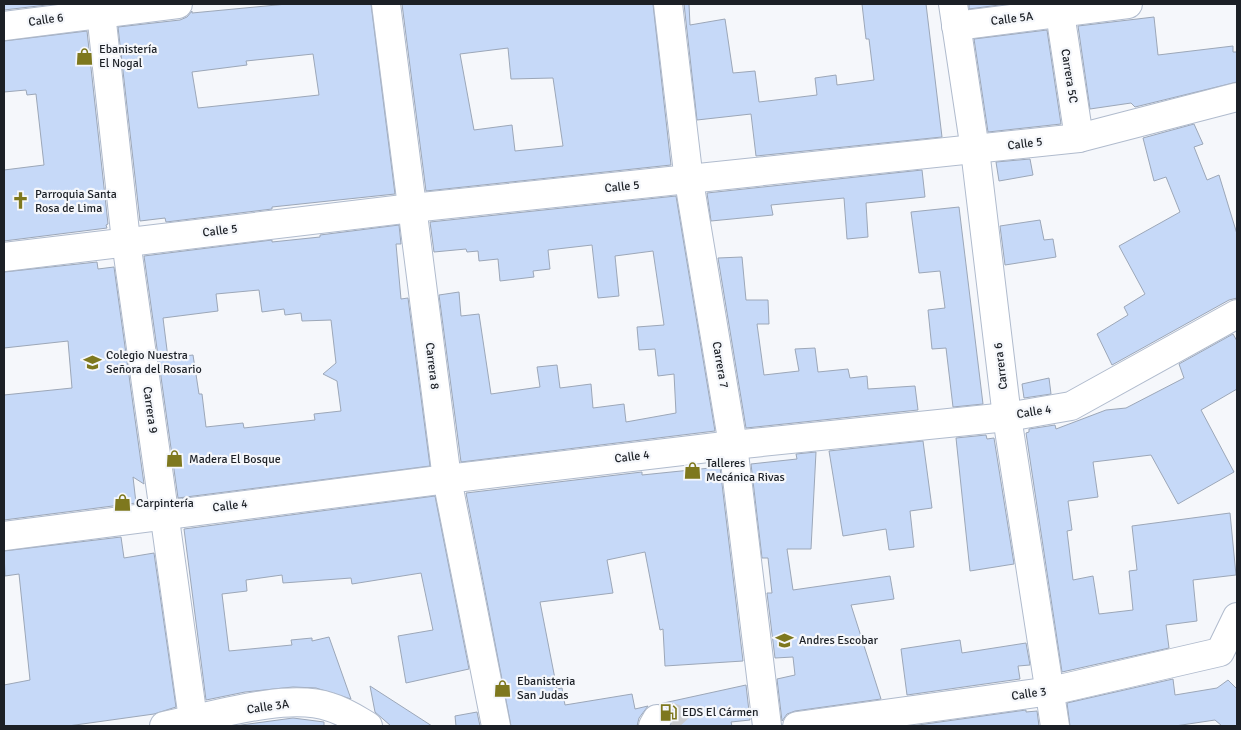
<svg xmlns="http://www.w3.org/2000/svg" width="1241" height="730" font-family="Signika,sans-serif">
<rect width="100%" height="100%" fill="#f5f7fb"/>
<g fill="#c6d9f8" stroke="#9ca7b8" fill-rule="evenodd">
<path d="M 4,4 L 55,4 L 4,10 Z"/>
<path d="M 287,4 L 371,4 L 395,194 L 272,207 L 272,209 L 166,222 L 165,218 L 140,221 L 118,27 L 180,20 L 187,17 L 192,11 L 192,13 ZM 313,54 L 319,95 L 198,108 L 192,72 L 247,65 L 246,61 Z"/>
<path d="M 402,4 L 653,4 L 671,165 L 426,191 ZM 508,48 L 511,79 L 553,78 L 563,146 L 515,151 L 512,125 L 474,130 L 460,54 Z"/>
<path d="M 684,4 L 689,4 L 690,25 L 725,19 L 733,73 L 755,71 L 759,102 L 817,95 L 815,78 L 836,75 L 837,85 L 874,80 L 869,39 L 866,39 L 862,4 L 926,4 L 942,137 L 756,156 L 751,114 L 697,120 Z"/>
<path d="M 969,4 L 1007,4 L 969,9 Z"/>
<path d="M 1154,17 L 1158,55 L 1233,46 L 1233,52 L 1237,52 L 1237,82 L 1135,107 L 1131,103 L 1090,109 L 1078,26 Z"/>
<path d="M 1047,30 L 1061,124 L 988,132 L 974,39 Z"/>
<path d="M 87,31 L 108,224 L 106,225 L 107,228 L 4,241 L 4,170 L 44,165 L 36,94 L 27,95 L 26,90 L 4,92 L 4,41 Z"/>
<path d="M 1194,124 L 1203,144 L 1194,147 L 1207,180 L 1219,175 L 1237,234 L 1237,298 L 1229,300 L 1112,365 L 1097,334 L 1128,315 L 1124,307 L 1145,294 L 1119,246 L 1180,212 L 1166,177 L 1154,181 L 1143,138 Z"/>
<path d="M 1030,159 L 1033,175 L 999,181 L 996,162 Z"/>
<path d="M 922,170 L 925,197 L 866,203 L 868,237 L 847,239 L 844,198 L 771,205 L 773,215 L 711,221 L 707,193 Z"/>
<path d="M 676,196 L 715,431 L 461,462 L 439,295 L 459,292 L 461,316 L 479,314 L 491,394 L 540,387 L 537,367 L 557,365 L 560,388 L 591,384 L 593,408 L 624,404 L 626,422 L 676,413 L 674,374 L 658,376 L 655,349 L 639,350 L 637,327 L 664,325 L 653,251 L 615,256 L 619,296 L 598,298 L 592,245 L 548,250 L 550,269 L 533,271 L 534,277 L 500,281 L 498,259 L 479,261 L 478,251 L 467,252 L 466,249 L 434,252 L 430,222 Z"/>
<path d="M 959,207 L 983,404 L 953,407 L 946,348 L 932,349 L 928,310 L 945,308 L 940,271 L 919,273 L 911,212 Z"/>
<path d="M 1040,220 L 1044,240 L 1053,239 L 1056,257 L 1005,265 L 1000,226 Z"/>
<path d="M 399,225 L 401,244 L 396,244 L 401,299 L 408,298 L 430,466 L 178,498 L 144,256 L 272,240 L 272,242 L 320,237 L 320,235 ZM 259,290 L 262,312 L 284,309 L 285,315 L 301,313 L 302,321 L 331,320 L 336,363 L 323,374 L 337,381 L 341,411 L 314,414 L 315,420 L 244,428 L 243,423 L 206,427 L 202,394 L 199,394 L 193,355 L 168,358 L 163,318 L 218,311 L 216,294 Z"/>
<path d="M 742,257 L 746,300 L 768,300 L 769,324 L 757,324 L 764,375 L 799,371 L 795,349 L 815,348 L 818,372 L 848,369 L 850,378 L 867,376 L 868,389 L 915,386 L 918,410 L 746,428 L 718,258 Z"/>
<path d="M 97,262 L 98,269 L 114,267 L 144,484 L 133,477 L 136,503 L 4,520 L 4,395 L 72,388 L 68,341 L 4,348 L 4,272 Z"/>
<path d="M 1233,334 L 1237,341 L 1237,389 L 1201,410 L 1234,472 L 1178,504 L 1151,455 L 1093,462 L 1098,497 L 1068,501 L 1072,530 L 1067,531 L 1073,580 L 1093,576 L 1099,614 L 1133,610 L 1129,571 L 1137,570 L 1132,526 L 1230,513 L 1236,575 L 1193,580 L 1197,621 L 1166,625 L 1169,648 L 1062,672 L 1026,433 L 1029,432 L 1029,429 L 1055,425 L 1056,429 L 1106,410 L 1126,408 L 1184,378 L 1179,364 Z"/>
<path d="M 1049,378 L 1051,394 L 1024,398 L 1022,384 Z"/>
<path d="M 986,435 L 987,439 L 994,438 L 1014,564 L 970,571 L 956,438 Z"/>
<path d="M 923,441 L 932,508 L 910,511 L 914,547 L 889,550 L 886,529 L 843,536 L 829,451 Z"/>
<path d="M 816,452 L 811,549 L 787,549 L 793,590 L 890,576 L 894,599 L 851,605 L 881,699 L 795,711 L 787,714 L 782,721 L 777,679 L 795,675 L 793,657 L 775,658 L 767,593 L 772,593 L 768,558 L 762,558 L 751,464 L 797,459 L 796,454 Z"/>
<path d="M 720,467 L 743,661 L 665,666 L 663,629 L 660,630 L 645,552 L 607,560 L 613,593 L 540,602 L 557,689 L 562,688 L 565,705 L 632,694 L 635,709 L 648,706 L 639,718 L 637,726 L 511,726 L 466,493 L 642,472 L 642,475 Z"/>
<path d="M 435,496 L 469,669 L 406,683 L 398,636 L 433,630 L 421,573 L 352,584 L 351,578 L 283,583 L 282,575 L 246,580 L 247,591 L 222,594 L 229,651 L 292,645 L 291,640 L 312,638 L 312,641 L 329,637 L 351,699 L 316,688 L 293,687 L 245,692 L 206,700 L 184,529 Z"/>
<path d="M 121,537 L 124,558 L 154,553 L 176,707 L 154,714 L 68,726 L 4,726 L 4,685 L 30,680 L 19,574 L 5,576 L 4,551 Z"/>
<path d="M 960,640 L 962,653 L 1026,643 L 1030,665 L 1018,666 L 1020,679 L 907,695 L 901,649 Z"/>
<path d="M 1173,679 L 1175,695 L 1217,688 L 1228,680 L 1237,689 L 1237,726 L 1222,726 L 1215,720 L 1175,726 L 1070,726 L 1067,703 Z"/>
<path d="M 746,685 L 750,720 L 731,722 L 732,726 L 671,726 L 673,718 L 671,712 L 665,706 L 659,704 Z"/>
<path d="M 370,686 L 432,726 L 391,726 L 375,712 Z"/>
<path d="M 1026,710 L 1026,712 L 1037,711 L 1039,726 L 911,726 Z"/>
<path d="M 477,712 L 480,726 L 456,726 L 455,716 Z"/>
<path d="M 293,718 L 324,722 L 324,726 L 234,726 Z"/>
</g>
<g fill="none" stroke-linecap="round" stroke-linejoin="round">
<path stroke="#caccd0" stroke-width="28" stroke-dasharray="28 14" stroke-linecap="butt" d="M 657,719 C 670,714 674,716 683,726"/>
<defs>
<g id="minor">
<path d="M 100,4 L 126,241 L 194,726"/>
<path d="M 386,4 L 447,479 L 496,726"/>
<path d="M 668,4 L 689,181 L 733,445 L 767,726"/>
<path d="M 953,4 L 975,150 L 1007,417 L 1055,726"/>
<path d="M 1060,13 L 1079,138"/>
<path d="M 4,26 L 178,4"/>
<path d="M 956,26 L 1128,4"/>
<path d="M 4,257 L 412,208 L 1079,138 L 1237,97"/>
<path d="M 4,536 L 447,479 L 733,445 L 1007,417 L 1071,406 L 1237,314"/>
<path d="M 164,726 C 209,717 287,692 330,707 C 344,711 356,719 368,726"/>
<path d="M 653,726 L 657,719"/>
<path d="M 797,726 L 1051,691 L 1220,652 L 1237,617"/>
</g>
</defs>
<use href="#minor" stroke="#b0bbcd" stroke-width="30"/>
<use href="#minor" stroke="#fff" stroke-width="28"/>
</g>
<defs>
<symbol id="shop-bare" viewBox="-9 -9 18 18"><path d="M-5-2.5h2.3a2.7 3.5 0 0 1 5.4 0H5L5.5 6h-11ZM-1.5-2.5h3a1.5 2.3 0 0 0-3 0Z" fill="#7e781e" stroke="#f5f7fb" stroke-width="2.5" paint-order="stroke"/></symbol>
<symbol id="church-bare" viewBox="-9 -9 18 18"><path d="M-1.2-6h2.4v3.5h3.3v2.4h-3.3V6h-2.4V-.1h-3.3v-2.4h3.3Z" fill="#7e781e" stroke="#f5f7fb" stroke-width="2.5" paint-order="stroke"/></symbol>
<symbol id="school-bare" viewBox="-9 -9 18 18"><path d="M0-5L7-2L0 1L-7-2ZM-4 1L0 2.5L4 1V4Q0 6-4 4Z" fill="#7e781e" stroke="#f5f7fb" stroke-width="2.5" paint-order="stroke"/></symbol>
<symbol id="fuel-bare" viewBox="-9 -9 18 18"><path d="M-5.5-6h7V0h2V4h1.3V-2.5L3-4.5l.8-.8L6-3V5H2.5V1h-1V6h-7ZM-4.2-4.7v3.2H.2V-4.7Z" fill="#7e781e" stroke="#f5f7fb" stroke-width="2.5" paint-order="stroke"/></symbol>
</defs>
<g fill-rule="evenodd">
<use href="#shop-bare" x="72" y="44" width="25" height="25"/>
<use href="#church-bare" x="8" y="188" width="25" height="25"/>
<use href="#school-bare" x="80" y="350" width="25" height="25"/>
<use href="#shop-bare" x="162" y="446" width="25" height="25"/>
<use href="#shop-bare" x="680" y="458" width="25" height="25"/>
<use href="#shop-bare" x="110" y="490" width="25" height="25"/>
<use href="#school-bare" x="772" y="628" width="25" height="25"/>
<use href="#shop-bare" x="490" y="676" width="25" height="25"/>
<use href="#fuel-bare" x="656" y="700" width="25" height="25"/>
</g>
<g text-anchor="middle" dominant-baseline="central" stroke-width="4.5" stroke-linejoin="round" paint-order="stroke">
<g font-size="12" fill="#1c2026" stroke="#f5f7fb">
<text transform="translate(1012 19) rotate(-7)">Calle 5A</text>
<text transform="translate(46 20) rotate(-8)">Calle 6</text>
<text transform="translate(1069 76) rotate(81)">Carrera 5C</text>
<text transform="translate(1025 144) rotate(-7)">Calle 5</text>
<text transform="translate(622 187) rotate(-6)">Calle 5</text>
<text transform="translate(220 231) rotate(-7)">Calle 5</text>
<text transform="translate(720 365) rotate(80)">Carrera 7</text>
<text transform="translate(432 366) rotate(83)">Carrera 8</text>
<text transform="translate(1001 366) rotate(-97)">Carrera 6</text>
<text transform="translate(150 410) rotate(82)">Carrera 9</text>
<text transform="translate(1034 412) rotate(-9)">Calle 4</text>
<text transform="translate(632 457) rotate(-7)">Calle 4</text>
<text transform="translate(230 506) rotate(-7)">Calle 4</text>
<text transform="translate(1029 694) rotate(-8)">Calle 3</text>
<text transform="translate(268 707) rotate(-8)">Calle 3A</text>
</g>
<g font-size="12" fill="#1c2026" stroke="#f5f7fb" text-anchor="start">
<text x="99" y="49">Ebanistería<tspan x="99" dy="14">El Nogal</tspan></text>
<text x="35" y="194">Parroquia Santa<tspan x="35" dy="14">Rosa de Lima</tspan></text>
<text x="106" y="355">Colegio Nuestra<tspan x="106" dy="14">Señora del Rosario</tspan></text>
<text x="189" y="459">Madera El Bosque</text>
<text x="706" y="463">Talleres<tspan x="706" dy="14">Mecánica Rivas</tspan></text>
<text x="136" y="503">Carpintería</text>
<text x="799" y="640">Andres Escobar</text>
<text x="517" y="681">Ebanisteria<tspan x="517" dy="14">San Judas</tspan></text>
<text x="682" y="712">EDS El Cármen</text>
</g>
</g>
<rect width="1241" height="730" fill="none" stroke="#1c2026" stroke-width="10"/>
</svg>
